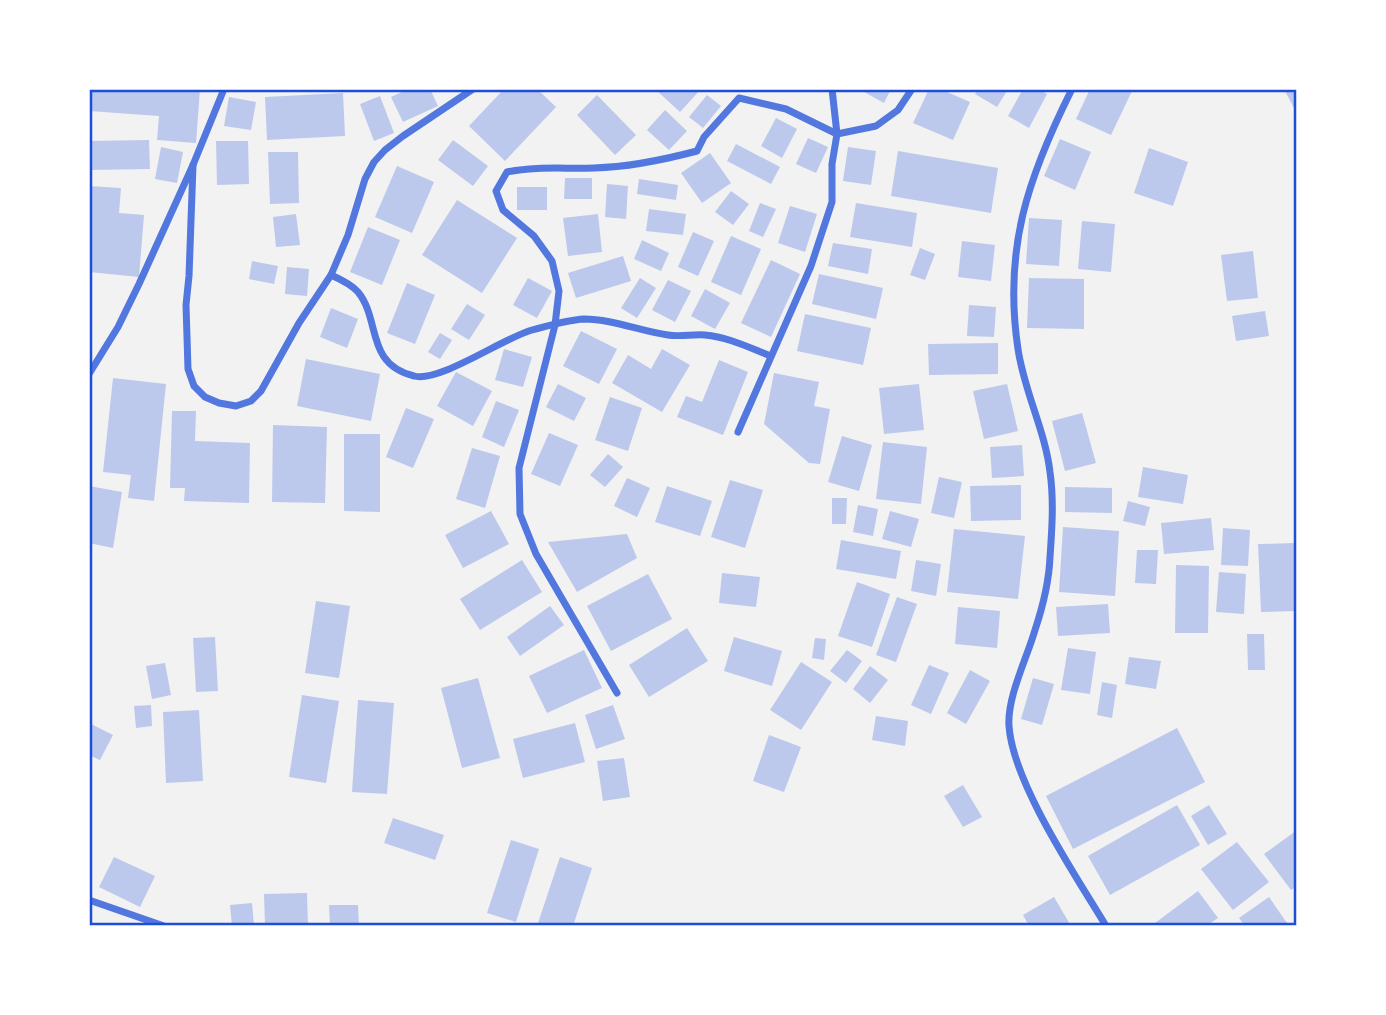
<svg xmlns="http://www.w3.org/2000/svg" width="1386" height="1015" font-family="Quicksand,sans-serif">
<rect width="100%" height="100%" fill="#f2f2f2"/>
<g fill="#bdc9ec">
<path d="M 89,89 L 200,89 L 196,143 L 157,140 L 159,116 L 89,111 Z"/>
<path d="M 408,89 L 430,89 L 438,106 L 403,122 L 391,97 Z"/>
<path d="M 504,89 L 537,89 L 556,107 L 505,161 L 469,126 Z"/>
<path d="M 655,89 L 701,89 L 680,112 Z"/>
<path d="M 859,89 L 891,89 L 884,103 Z"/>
<path d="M 929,89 L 940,89 L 970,102 L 953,140 L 913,123 Z"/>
<path d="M 978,89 L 1008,89 L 997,107 L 975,94 Z"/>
<path d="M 1023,89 L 1038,89 L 1047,94 L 1029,128 L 1008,116 Z"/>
<path d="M 1090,89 L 1132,91 L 1111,135 L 1076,119 Z"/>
<path d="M 1284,89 L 1297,89 L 1297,114 Z"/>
<path d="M 343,93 L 345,136 L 267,140 L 265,97 Z"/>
<path d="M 597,95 L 636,135 L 615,155 L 577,115 Z"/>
<path d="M 707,95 L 721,106 L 703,128 L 689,117 Z"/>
<path d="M 380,96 L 394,133 L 374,141 L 360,104 Z"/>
<path d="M 229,97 L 256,102 L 251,130 L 224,126 Z"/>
<path d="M 665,110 L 687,131 L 669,150 L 647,130 Z"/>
<path d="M 776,118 L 797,129 L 782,158 L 761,146 Z"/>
<path d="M 808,138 L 828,147 L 816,173 L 796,164 Z"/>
<path d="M 1060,139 L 1091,152 L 1075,190 L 1044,176 Z"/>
<path d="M 149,140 L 150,169 L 89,170 L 89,141 Z"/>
<path d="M 453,140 L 488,166 L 473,186 L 438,160 Z"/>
<path d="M 216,141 L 248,141 L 249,184 L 217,185 Z"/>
<path d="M 736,144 L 780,167 L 771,184 L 727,161 Z"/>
<path d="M 161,147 L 183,152 L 177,183 L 155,179 Z"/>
<path d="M 848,147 L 876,151 L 871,185 L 843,181 Z"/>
<path d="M 1149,148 L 1188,162 L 1173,206 L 1134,193 Z"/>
<path d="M 898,151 L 998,168 L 991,213 L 891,196 Z"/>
<path d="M 268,152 L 298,152 L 299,203 L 270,204 Z"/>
<path d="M 710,153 L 731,183 L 702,203 L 681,173 Z"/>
<path d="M 397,166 L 434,182 L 412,233 L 375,217 Z"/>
<path d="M 565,178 L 592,178 L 592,199 L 564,199 Z"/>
<path d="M 639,179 L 678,185 L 676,200 L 637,194 Z"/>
<path d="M 607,184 L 628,186 L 626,219 L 605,217 Z"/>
<path d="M 89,186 L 121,188 L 119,213 L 144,215 L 139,277 L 89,272 Z"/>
<rect x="517" y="187" width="30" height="23"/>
<path d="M 731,191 L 749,204 L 733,225 L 715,212 Z"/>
<path d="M 457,200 L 517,238 L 482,293 L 422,255 Z"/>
<path d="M 760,203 L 776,209 L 763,237 L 749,231 Z"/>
<path d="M 856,203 L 917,213 L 912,247 L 850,237 Z"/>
<path d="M 790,206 L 817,214 L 805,252 L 778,243 Z"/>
<path d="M 649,209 L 686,214 L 683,235 L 646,231 Z"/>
<path d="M 296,214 L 300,245 L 276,247 L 273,217 Z"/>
<path d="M 598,214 L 602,252 L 568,256 L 563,218 Z"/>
<path d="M 1029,218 L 1062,220 L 1059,266 L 1026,264 Z"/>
<path d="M 1082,221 L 1115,224 L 1111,272 L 1078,269 Z"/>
<path d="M 368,227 L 400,240 L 382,285 L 350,272 Z"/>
<path d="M 693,232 L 714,241 L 698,276 L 678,267 Z"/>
<path d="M 731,236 L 761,249 L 741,295 L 711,282 Z"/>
<path d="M 642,240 L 669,253 L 661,271 L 634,259 Z"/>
<path d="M 962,241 L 995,245 L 991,281 L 958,277 Z"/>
<path d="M 833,243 L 872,249 L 868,274 L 828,266 Z"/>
<path d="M 920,248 L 935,254 L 925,280 L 910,275 Z"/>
<path d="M 1253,251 L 1258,298 L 1227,301 L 1221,255 Z"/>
<path d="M 623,256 L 631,281 L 576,298 L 568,273 Z"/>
<path d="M 771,260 L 800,274 L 771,337 L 741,323 Z"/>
<path d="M 252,261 L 278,266 L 274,284 L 249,279 Z"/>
<path d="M 287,267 L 309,269 L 307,296 L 285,294 Z"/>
<path d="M 819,274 L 883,288 L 876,319 L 812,304 Z"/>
<path d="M 528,278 L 552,291 L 537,318 L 513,305 Z"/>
<path d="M 640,278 L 656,288 L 637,318 L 621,308 Z"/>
<path d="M 1029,278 L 1084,279 L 1084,329 L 1027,328 Z"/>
<path d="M 668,280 L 691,291 L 675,322 L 652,310 Z"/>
<path d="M 407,283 L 435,295 L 415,344 L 387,333 Z"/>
<path d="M 705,289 L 730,303 L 715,329 L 691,316 Z"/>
<path d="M 467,304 L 485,315 L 469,340 L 451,329 Z"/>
<path d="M 969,305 L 996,307 L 994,337 L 967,336 Z"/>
<path d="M 331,308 L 358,319 L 347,348 L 320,337 Z"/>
<path d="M 1265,311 L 1269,336 L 1236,341 L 1232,316 Z"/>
<path d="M 805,314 L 871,328 L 863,365 L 797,351 Z"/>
<path d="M 581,331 L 617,349 L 599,384 L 563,366 Z"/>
<path d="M 440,333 L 452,340 L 440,359 L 428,352 Z"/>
<path d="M 998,343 L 998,374 L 929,375 L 928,344 Z"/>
<path d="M 504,349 L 532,357 L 523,387 L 495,380 Z"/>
<path d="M 662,349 L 690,365 L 662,412 L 612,383 L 628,355 L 651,369 Z"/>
<path d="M 306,359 L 380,374 L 371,421 L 297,406 Z"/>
<path d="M 719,360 L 748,372 L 723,435 L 677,417 L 686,396 L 702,402 Z"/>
<path d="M 456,372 L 492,391 L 473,426 L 437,406 Z"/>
<path d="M 774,373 L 819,382 L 814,406 L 830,409 L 820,464 L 809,463 L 764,424 Z"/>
<path d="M 113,378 L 166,384 L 154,501 L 128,498 L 131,475 L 103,472 Z"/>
<path d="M 558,384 L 586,398 L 574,421 L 546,407 Z"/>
<path d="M 919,384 L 924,430 L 884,434 L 879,388 Z"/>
<path d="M 1007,384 L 1018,431 L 984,439 L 973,391 Z"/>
<path d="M 610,397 L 642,408 L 628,451 L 595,440 Z"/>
<path d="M 496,401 L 519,410 L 504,447 L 482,437 Z"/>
<path d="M 406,408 L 434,419 L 413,468 L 386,457 Z"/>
<path d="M 172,411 L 196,411 L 195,441 L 250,443 L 249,503 L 184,501 L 185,488 L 170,488 Z"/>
<path d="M 1082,413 L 1096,463 L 1065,471 L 1052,421 Z"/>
<path d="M 273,425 L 327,427 L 325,503 L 272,502 Z"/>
<path d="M 549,433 L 578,445 L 560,486 L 531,474 Z"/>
<path d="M 344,434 L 380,434 L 380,512 L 344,511 Z"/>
<path d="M 842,436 L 872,445 L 859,491 L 828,482 Z"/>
<path d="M 883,442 L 927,447 L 921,504 L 876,499 Z"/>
<path d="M 1022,445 L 1024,476 L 992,478 L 990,447 Z"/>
<path d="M 472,448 L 500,456 L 485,508 L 456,499 Z"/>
<path d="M 608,454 L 623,467 L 605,487 L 590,475 Z"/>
<path d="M 1143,467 L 1188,475 L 1183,504 L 1138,497 Z"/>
<path d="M 939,477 L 962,482 L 954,518 L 931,513 Z"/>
<path d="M 627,478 L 650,488 L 637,517 L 614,506 Z"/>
<path d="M 730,480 L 763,490 L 745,548 L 711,537 Z"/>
<path d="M 1021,485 L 1021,520 L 971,521 L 970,486 Z"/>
<path d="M 89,486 L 122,492 L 113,548 L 89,543 Z"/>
<path d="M 667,486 L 712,501 L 700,536 L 655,522 Z"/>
<path d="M 1065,487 L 1112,488 L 1112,513 L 1065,512 Z"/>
<path d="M 832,498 L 847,498 L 846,524 L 832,524 Z"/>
<path d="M 1128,501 L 1150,507 L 1145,526 L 1123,521 Z"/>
<path d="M 858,505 L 878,509 L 873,536 L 853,532 Z"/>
<path d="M 491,511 L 509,544 L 463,568 L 445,535 Z"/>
<path d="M 890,511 L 919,519 L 911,547 L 882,539 Z"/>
<path d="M 1211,518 L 1214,550 L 1164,554 L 1161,523 Z"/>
<path d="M 1063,527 L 1119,531 L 1115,596 L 1059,592 Z"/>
<path d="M 1223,528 L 1250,530 L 1248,566 L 1221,565 Z"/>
<path d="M 954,529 L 1025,536 L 1018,599 L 947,592 Z"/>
<path d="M 627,534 L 637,558 L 577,592 L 548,542 Z"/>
<path d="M 841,540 L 901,551 L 896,579 L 836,569 Z"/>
<path d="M 1297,543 L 1297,611 L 1261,612 L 1258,544 Z"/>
<path d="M 1137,550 L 1158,550 L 1156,584 L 1135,583 Z"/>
<path d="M 522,560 L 542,592 L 480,630 L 460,599 Z"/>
<path d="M 916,560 L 941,564 L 936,596 L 911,591 Z"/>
<path d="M 1176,565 L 1209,566 L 1208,633 L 1175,633 Z"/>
<path d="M 1219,572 L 1246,574 L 1244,614 L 1216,612 Z"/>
<path d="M 722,573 L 760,577 L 756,607 L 719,603 Z"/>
<path d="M 648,574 L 672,619 L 611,651 L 587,606 Z"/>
<path d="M 857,582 L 890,594 L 872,647 L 838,636 Z"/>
<path d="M 897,597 L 917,604 L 896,662 L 876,655 Z"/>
<path d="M 316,601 L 350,606 L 339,678 L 305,673 Z"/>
<path d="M 1108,604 L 1110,633 L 1058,636 L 1056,607 Z"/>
<path d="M 550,606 L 564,625 L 520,656 L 507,637 Z"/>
<path d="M 958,607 L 1000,611 L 997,648 L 955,644 Z"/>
<path d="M 687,628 L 708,661 L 649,697 L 629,665 Z"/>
<path d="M 1247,634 L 1264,634 L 1265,670 L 1248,670 Z"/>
<path d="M 215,637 L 218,691 L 196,692 L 193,638 Z"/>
<path d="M 734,637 L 782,651 L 772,686 L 724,671 Z"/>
<path d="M 815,638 L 826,639 L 824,660 L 812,658 Z"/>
<path d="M 1068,648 L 1096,652 L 1090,694 L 1061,690 Z"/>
<path d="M 584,650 L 602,688 L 547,713 L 529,676 Z"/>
<path d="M 847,650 L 862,661 L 846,683 L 830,671 Z"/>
<path d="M 1129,657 L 1161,661 L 1156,689 L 1125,684 Z"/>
<path d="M 801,662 L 832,682 L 801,730 L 770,710 Z"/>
<path d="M 165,663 L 171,695 L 152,699 L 146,666 Z"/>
<path d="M 929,665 L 949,673 L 931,714 L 911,705 Z"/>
<path d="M 870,666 L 888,680 L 870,703 L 853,689 Z"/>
<path d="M 970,670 L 990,681 L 966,724 L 947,713 Z"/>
<path d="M 478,678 L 500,758 L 462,768 L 441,688 Z"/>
<path d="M 1033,678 L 1054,684 L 1042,725 L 1021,719 Z"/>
<path d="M 1102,682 L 1117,685 L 1112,718 L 1097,715 Z"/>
<path d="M 302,695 L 339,701 L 326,783 L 289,777 Z"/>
<path d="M 358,700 L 394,703 L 387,794 L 352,792 Z"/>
<path d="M 151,705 L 152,726 L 136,728 L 134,706 Z"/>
<path d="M 613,705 L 625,739 L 596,749 L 585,715 Z"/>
<path d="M 199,710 L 203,781 L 166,783 L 163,712 Z"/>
<path d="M 876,716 L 908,721 L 905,746 L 872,740 Z"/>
<path d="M 89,723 L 113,735 L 100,760 L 89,755 Z"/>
<path d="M 575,723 L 585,762 L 523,778 L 513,739 Z"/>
<path d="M 1177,728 L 1205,782 L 1073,849 L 1046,796 Z"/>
<path d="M 769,735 L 801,747 L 784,792 L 753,781 Z"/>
<path d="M 624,758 L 630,797 L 603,801 L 597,761 Z"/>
<path d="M 963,785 L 982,817 L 963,827 L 944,796 Z"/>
<path d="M 1177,805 L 1200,845 L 1110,895 L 1088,856 Z"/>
<path d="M 1209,805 L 1227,834 L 1208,845 L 1191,816 Z"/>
<path d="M 393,818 L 444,835 L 435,860 L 384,843 Z"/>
<path d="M 1297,830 L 1297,886 L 1291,890 L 1264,854 Z"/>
<path d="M 511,840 L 539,849 L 516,922 L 487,913 Z"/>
<path d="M 1237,842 L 1269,882 L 1233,910 L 1201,869 Z"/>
<path d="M 114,857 L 155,876 L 140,907 L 99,887 Z"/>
<path d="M 560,857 L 592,868 L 573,926 L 537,926 Z"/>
<path d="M 1198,891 L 1218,918 L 1206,926 L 1151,926 Z"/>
<path d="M 307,893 L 308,926 L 265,926 L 264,894 Z"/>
<path d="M 1054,897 L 1071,926 L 1029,926 L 1023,915 Z"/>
<path d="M 1269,897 L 1289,926 L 1245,926 L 1239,918 Z"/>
<path d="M 252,903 L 254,926 L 232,926 L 230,905 Z"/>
<path d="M 329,905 L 358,905 L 359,926 L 330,926 Z"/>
</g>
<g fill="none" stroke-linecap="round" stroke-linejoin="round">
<g stroke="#5277de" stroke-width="7">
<path d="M 1072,89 C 1028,177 1003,249 1018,349 C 1024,391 1045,430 1050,472 C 1054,500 1052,529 1050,557 C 1049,581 1043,606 1035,630 C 1027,658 1007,697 1009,726 C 1013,783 1076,876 1106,926"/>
<path d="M 193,165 L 189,276 L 186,305 L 188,369 L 194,386 L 205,397 L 219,403 L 236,406 L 251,401 L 261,391 L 299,323 L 331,275 L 348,235 L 365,179 L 374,162 L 385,150 L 403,136 L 473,89"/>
<path d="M 331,275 C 340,279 351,284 358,292 C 381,320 365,364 414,376 C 439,383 503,338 532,330 C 547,326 567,320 584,319 C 612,319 640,331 668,335 C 680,337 693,334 705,335 C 728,337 750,348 771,356"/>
<path d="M 89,374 L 118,327 L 139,284 L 193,165 L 224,89"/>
<path d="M 738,432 L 811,266 L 832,202 L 832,164 L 837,134 L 832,89"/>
<path d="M 617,693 L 536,554 L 520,514 L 519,468 L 555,325 L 559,291 L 552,261 L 534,236 L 503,210 L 496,191 L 507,172 C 536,166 565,169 594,168 C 630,167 663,160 697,151 L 704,137 L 739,98 L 786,109 L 837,134 L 876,126 L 898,110 L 912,89"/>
<path d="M 89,900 L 164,926"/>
</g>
</g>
<rect width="1386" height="1015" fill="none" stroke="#ffffff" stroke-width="182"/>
<rect x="91" y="91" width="1204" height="833" fill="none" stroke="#1d4ed8" stroke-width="2.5"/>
</svg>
